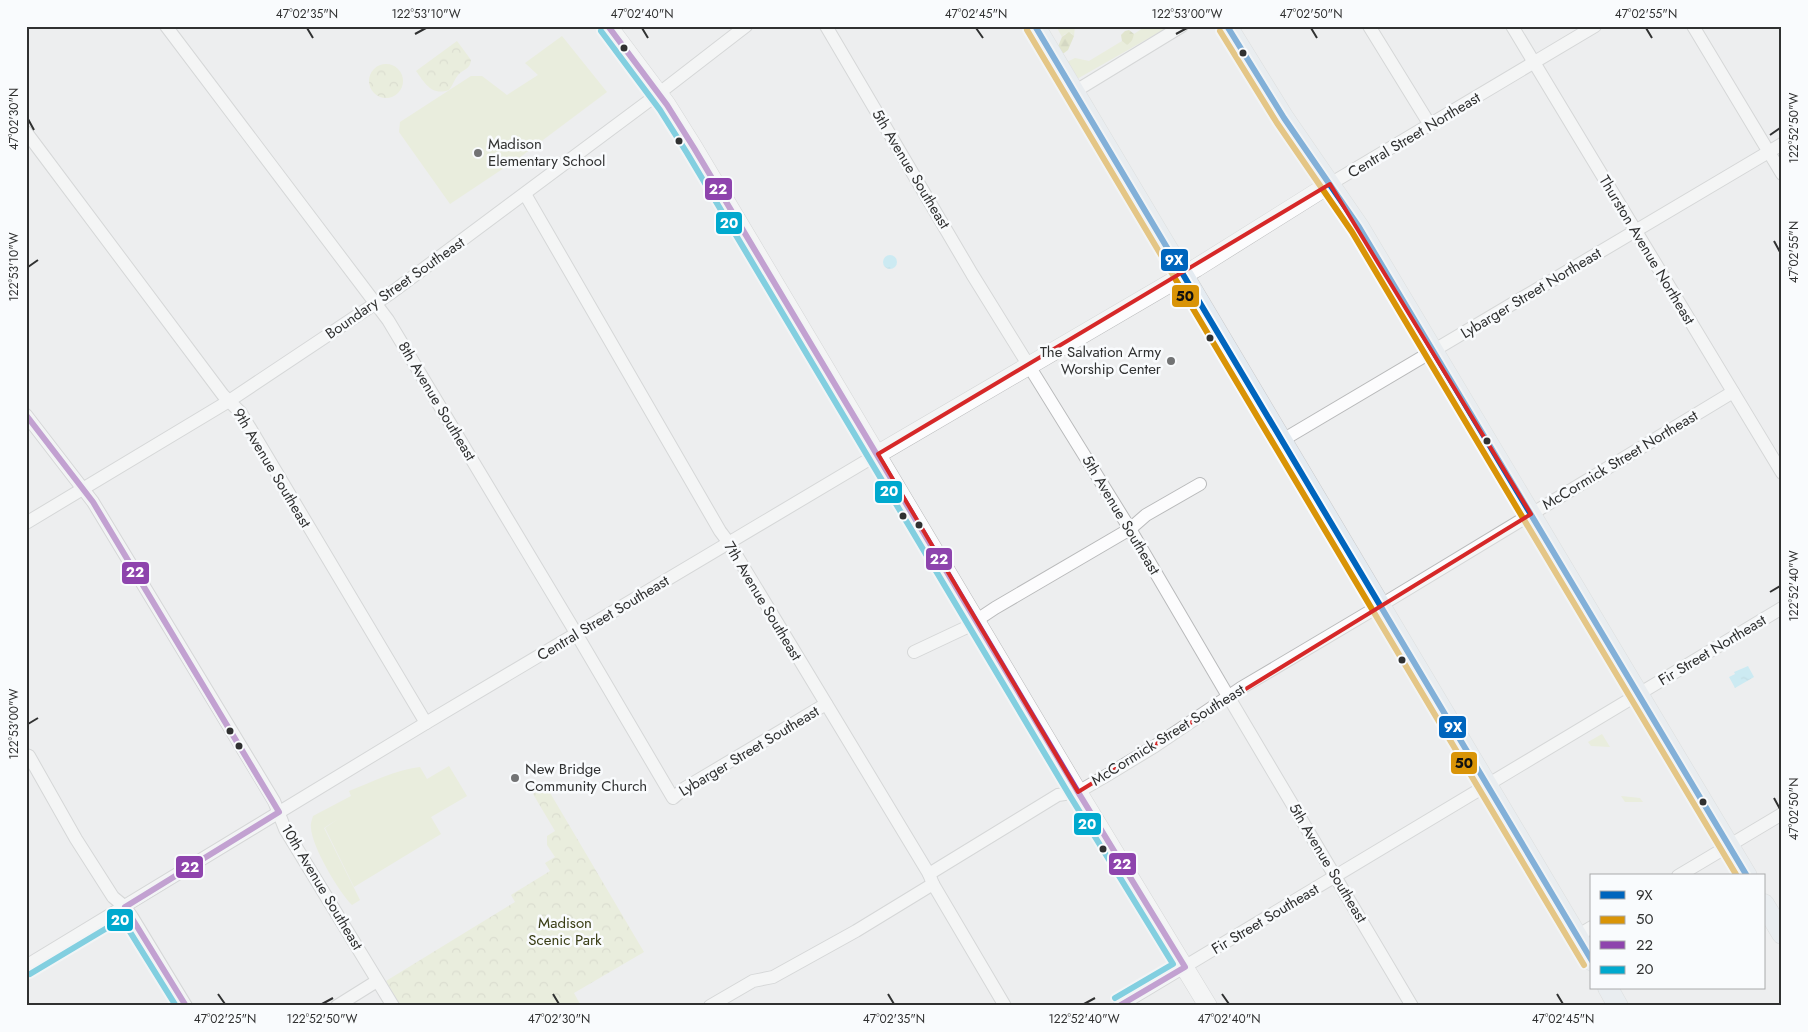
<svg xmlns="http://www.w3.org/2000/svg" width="1808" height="1032" font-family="Jost,sans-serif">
<defs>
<pattern id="forest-firs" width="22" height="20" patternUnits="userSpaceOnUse" patternTransform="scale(1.25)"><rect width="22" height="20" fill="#d3d9a6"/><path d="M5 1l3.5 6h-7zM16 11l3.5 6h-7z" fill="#b5bb8f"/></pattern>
<pattern id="park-crowns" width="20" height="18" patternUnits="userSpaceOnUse" patternTransform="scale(1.25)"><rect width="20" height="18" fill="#e5eac7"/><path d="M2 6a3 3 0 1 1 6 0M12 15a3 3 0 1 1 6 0" fill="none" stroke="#c5c9ab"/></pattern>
<pattern id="water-ripples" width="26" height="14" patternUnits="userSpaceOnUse" patternTransform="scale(1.25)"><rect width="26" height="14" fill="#a4e5f7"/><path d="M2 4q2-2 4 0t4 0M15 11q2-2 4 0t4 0" fill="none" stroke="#8ec5d4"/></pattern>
</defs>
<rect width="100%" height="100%" fill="#edeeef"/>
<g fill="#e5eac7">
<path d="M 1056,26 L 1075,26 L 1074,36 L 1071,33 L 1065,34 L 1062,37 Z"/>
<path d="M 1146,26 L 1170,26 L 1077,79 L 1067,62 L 1075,58 L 1089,61 L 1122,41 L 1127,45 L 1133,38 L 1134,34 Z"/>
<path d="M 562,36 L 607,92 L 519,158 L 450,204 L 399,132 L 400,122 L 471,76 L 482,76 L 507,95 L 538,75 L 525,63 Z"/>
<path d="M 1602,734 L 1610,747 L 1591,746 L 1588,742 Z"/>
<path d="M 449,766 L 467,796 L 431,817 L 441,834 L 354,887 L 325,828 L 338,819 L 324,828 L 360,900 L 352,905 C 339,892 312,847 311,828 C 310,824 312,820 313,816 L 351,796 L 349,791 C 372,782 395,770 420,767 L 427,779 Z"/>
<path d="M 1621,796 L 1640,798 L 1643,802 L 1625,802 Z"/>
</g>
<g fill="url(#forest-firs)">
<path d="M 1129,30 L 1134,34 C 1133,40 1131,42 1127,45 L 1122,41 L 1121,35 L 1125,31 Z"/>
<path d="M 1069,32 L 1074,36 L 1068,50 L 1064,53 L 1060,53 L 1057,49 L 1062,37 Z"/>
</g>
<g fill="url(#park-crowns)">
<path d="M 457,41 L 471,60 C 470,70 463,69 458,75 C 454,80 453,85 449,90 C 431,96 425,83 416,71 Z"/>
<circle cx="386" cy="81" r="17"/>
<path d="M 546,786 L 644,952 L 574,993 L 581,1006 L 400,1006 L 386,981 L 515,902 L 511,895 L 550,871 L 545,863 L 555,857 L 547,845 L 547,836 L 555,831 L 533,794 Z"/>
</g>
<g fill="url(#water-ripples)">
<circle cx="890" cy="262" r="7"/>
<path d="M 1748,666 L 1754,677 L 1735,688 L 1729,677 L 1735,674 L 1734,672 Z"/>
</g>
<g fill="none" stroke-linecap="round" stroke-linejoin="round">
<defs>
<g id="street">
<path d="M 166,26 L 388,320 L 570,623 L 673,798 L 685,788 L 826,704"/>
<path d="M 826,26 L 972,274 L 1130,529 L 1228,696 L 1412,1006"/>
<path d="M 1369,26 L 1430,125"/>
<path d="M 1512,26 L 1782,473"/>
<path d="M 1693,26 L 1782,174"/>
<path d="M 1074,92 L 1182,26"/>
<path d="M 26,132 L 223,395 L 241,413 L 426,723"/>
<path d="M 1330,184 L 1595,26"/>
<path d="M 525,194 L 720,531 L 729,543 L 929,874 L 933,884 L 1005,1006"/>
<path d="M 26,415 L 93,502 L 274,801 L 285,829 L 393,1006"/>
<path d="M 1281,441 L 1782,144"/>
<path d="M 26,523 L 229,401 L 391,293 L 658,94 L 746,26"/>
<path d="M 914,652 L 965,628 L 995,608 L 1130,529 L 1146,515 L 1200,484"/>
<path d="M 26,755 L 29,756 L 76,839 L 113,897 L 125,907 L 132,917 L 186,1006"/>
<path d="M 929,874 L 1058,795 L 1078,792 L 1109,774 L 1155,746 L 1241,688 L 1391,599 L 1733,392"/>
<path d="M 1678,876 L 1782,814"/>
<path d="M 1577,936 L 1592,927"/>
<path d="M 26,966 L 426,723 L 878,454"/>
<path d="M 337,1006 L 377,981"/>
<path d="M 710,1006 L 753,981 L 773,977 L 856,931 L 933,884"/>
<path d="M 1119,1006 L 1782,608"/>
</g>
<g id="secondary">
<path d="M 608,26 L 667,105 L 694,148 L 1078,792 L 1208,1006"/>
<path d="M 878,454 L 1196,268 L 1330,184"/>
</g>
<g id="primary">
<path d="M 1035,26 L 1592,961"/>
<path d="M 1227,26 L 1284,118 L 1359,227 L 1747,876"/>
<path d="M 1764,904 L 1782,934"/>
<path d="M 1608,988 L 1618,1006"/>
</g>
</defs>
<use href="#street" stroke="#b9babb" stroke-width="14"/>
<use href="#secondary" stroke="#b9babb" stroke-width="19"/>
<use href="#primary" stroke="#cbcbcc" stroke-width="21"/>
<use href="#street" stroke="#fcfcfd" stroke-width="12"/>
<use href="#secondary" stroke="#fcfcfd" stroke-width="18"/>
<use href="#primary" stroke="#e4ebf1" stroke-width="20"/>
<defs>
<g id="bus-1">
<path d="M 1035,26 L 1592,961"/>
<path d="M 1227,26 L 1284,118 L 1359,227 L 1747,876"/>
</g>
<g id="bus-2">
<path d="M 1027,30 L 1584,965"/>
<path d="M 1220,31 L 1277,123 L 1352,232 L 1737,876"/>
</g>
<g id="bus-3">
<path d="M 608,26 L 667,105 L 694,148 L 1078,792 L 1185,967 L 1119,1006"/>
<path d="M 26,415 L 93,502 L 279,812 L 125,907 L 186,1006"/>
</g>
<g id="bus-4">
<path d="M 601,31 L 660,110 L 687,153 L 1070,796 L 1173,964 L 1115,998"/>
<path d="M 30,974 L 122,919 L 176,1006"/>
</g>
</defs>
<use href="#bus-1" stroke="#f9fbfd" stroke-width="10"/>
<use href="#bus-2" stroke="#f9fbfd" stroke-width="10"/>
<use href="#bus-3" stroke="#f9fbfd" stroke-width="10"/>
<use href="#bus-4" stroke="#f9fbfd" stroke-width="10"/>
<use href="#bus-1" stroke="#0065bd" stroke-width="6"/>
<use href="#bus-2" stroke="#d99407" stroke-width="6"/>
<use href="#bus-3" stroke="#8e44ad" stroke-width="6"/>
<use href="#bus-4" stroke="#00a9ce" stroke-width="6"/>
</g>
<path d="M0 0H1808V1032H0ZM 1330,184 L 1531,514 L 1078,792 L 878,454 Z" fill="#edeeef" fill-opacity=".55" fill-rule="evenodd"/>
<path fill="none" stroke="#d62828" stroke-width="4" stroke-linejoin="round" d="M 1330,184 L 1531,514 L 1078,792 L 878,454 Z"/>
<path fill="none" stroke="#303131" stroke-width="2" d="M 307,28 L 313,38M 642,28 L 648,38M 976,28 L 983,38M 1311,28 L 1317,38M 1646,28 L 1652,38M 415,34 L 426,28M 1176,34 L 1187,28M 28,119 L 34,130M 1770,135 L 1780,128M 1774,241 L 1780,252M 28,267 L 38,260M 1770,592 L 1780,586M 28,724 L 38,718M 1774,798 L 1780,809M 218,994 L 225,1004M 553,994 L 559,1004M 888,994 L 894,1004M 1222,994 L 1229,1004M 1557,994 L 1563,1004M 322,1004 L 333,998M 1084,1004 L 1095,998"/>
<g fill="#303131" stroke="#f9fbfd" stroke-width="2">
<circle cx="624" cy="48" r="4.5"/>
<circle cx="1243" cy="53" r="4.5"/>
<circle cx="679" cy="141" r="4.5"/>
<circle cx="1210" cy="338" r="4.5"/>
<circle cx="1487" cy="441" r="4.5"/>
<circle cx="903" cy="516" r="4.5"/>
<circle cx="919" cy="525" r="4.5"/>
<circle cx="1402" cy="660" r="4.5"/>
<circle cx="230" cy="731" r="4.5"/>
<circle cx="239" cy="746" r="4.5"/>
<circle cx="1703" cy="802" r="4.5"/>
<circle cx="1103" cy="849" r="4.5"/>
</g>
<g fill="#727374" stroke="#f9fbfd" stroke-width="2">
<circle cx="478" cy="153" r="5"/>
<circle cx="1171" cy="361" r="5"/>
<circle cx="515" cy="778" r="5"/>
</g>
<g text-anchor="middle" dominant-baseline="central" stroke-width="5" stroke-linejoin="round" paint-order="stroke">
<g font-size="15" fill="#303131" stroke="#f9fbfd">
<text transform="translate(1414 135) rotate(-31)">Central Street Northeast</text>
<text transform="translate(911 169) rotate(59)">5th Avenue Southeast</text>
<text transform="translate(1647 250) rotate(59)">Thurston Avenue Northeast</text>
<text transform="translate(395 288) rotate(-35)">Boundary Street Southeast</text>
<text transform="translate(1531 293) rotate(-31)">Lybarger Street Northeast</text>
<text transform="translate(437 401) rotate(59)">8th Avenue Southeast</text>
<text transform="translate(1620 460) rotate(-31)">McCormick Street Northeast</text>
<text transform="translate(272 468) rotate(59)">9th Avenue Southeast</text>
<text transform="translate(1121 515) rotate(59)">5th Avenue Southeast</text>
<text transform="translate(763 601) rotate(59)">7th Avenue Southeast</text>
<text transform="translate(603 618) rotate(-31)">Central Street Southeast</text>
<text transform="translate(1712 650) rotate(-31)">Fir Street Northeast</text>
<text transform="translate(1168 735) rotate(-32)">McCormick Street Southeast</text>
<text transform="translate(749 751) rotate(-31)">Lybarger Street Southeast</text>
<text transform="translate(1328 863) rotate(59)">5th Avenue Southeast</text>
<text transform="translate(322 887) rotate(59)">10th Avenue Southeast</text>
<text transform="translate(1265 919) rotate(-31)">Fir Street Southeast</text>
</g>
<g font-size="15" fill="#303131" stroke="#f9fbfd" text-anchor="start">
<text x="488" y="144">Madison<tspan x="488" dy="17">Elementary School</tspan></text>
<text x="1161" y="352" text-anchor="end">The Salvation Army<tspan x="1161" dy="17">Worship Center</tspan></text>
<text x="525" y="769">New Bridge<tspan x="525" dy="17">Community Church</tspan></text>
</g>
<g font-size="15" fill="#383c14" stroke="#f9fbfd">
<text x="565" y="923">Madison<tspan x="565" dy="17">Scenic Park</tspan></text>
</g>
</g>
<g stroke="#f9fbfd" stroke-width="2">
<rect x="704" y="177" width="29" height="24" rx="5" fill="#8e44ad"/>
<rect x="715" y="211" width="28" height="24" rx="5" fill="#00a9ce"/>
<rect x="1160" y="248" width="29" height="24" rx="5" fill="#0065bd"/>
<rect x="1171" y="284" width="29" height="24" rx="5" fill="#d99407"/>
<rect x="874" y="480" width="29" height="24" rx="5" fill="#00a9ce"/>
<rect x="925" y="547" width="28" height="24" rx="5" fill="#8e44ad"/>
<rect x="121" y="561" width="29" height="24" rx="5" fill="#8e44ad"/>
<rect x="1438" y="715" width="29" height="24" rx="5" fill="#0065bd"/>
<rect x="1450" y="751" width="28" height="24" rx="5" fill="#d99407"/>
<rect x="1073" y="812" width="29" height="24" rx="5" fill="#00a9ce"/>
<rect x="1108" y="852" width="29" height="24" rx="5" fill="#8e44ad"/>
<rect x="175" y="855" width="29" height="24" rx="5" fill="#8e44ad"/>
<rect x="106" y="908" width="28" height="24" rx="5" fill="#00a9ce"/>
</g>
<g font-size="14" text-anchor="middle" font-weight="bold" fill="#fff">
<text x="718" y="194">22</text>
<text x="729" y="228">20</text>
<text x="1174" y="265">9X</text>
<text x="889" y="496">20</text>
<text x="939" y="564">22</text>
<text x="135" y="577">22</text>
<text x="1453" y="732">9X</text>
<text x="1087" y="829">20</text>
<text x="1122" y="869">22</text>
<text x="190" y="872">22</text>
<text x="120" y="925">20</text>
</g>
<g font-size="14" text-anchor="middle" font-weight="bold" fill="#111">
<text x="1185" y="301">50</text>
<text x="1464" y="768">50</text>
</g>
<rect width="1808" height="1032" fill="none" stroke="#f9fbfd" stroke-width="55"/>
<rect x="1590" y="874" width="175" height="115" fill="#f9fbfd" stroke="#a9aaab"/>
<rect x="1600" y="891" width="25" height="8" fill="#0065bd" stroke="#a9aaab"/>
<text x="1636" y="900" font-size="15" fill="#303131">9X</text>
<rect x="1600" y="916" width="25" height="8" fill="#d99407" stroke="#a9aaab"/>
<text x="1636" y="924" font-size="15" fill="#303131">50</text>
<rect x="1600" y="941" width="25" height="8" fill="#8e44ad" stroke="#a9aaab"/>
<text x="1636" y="950" font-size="15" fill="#303131">22</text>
<rect x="1600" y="966" width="25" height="8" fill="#00a9ce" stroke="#a9aaab"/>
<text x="1636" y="974" font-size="15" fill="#303131">20</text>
<rect x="28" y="28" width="1752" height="976" fill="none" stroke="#303131" stroke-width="2"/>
<g font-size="12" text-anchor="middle" fill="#303131">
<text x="307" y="18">47°02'35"N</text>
<text x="426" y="18">122°53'10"W</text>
<text x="642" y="18">47°02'40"N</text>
<text x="976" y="18">47°02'45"N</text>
<text x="1187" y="18">122°53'00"W</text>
<text x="1311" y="18">47°02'50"N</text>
<text x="1646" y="18">47°02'55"N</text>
<text transform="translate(14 119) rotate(-90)" y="4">47°02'30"N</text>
<text transform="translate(1794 128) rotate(-90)" y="4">122°52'50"W</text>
<text transform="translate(1794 252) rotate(-90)" y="4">47°02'55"N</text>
<text transform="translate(14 267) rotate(-90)" y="4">122°53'10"W</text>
<text transform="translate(1794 586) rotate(-90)" y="4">122°52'40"W</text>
<text transform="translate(14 724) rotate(-90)" y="4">122°53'00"W</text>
<text transform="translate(1794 809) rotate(-90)" y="4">47°02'50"N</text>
<text x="225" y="1023">47°02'25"N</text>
<text x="322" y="1023">122°52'50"W</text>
<text x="559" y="1023">47°02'30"N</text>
<text x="894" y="1023">47°02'35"N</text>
<text x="1084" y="1023">122°52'40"W</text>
<text x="1229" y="1023">47°02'40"N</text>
<text x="1563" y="1023">47°02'45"N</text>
</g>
</svg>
